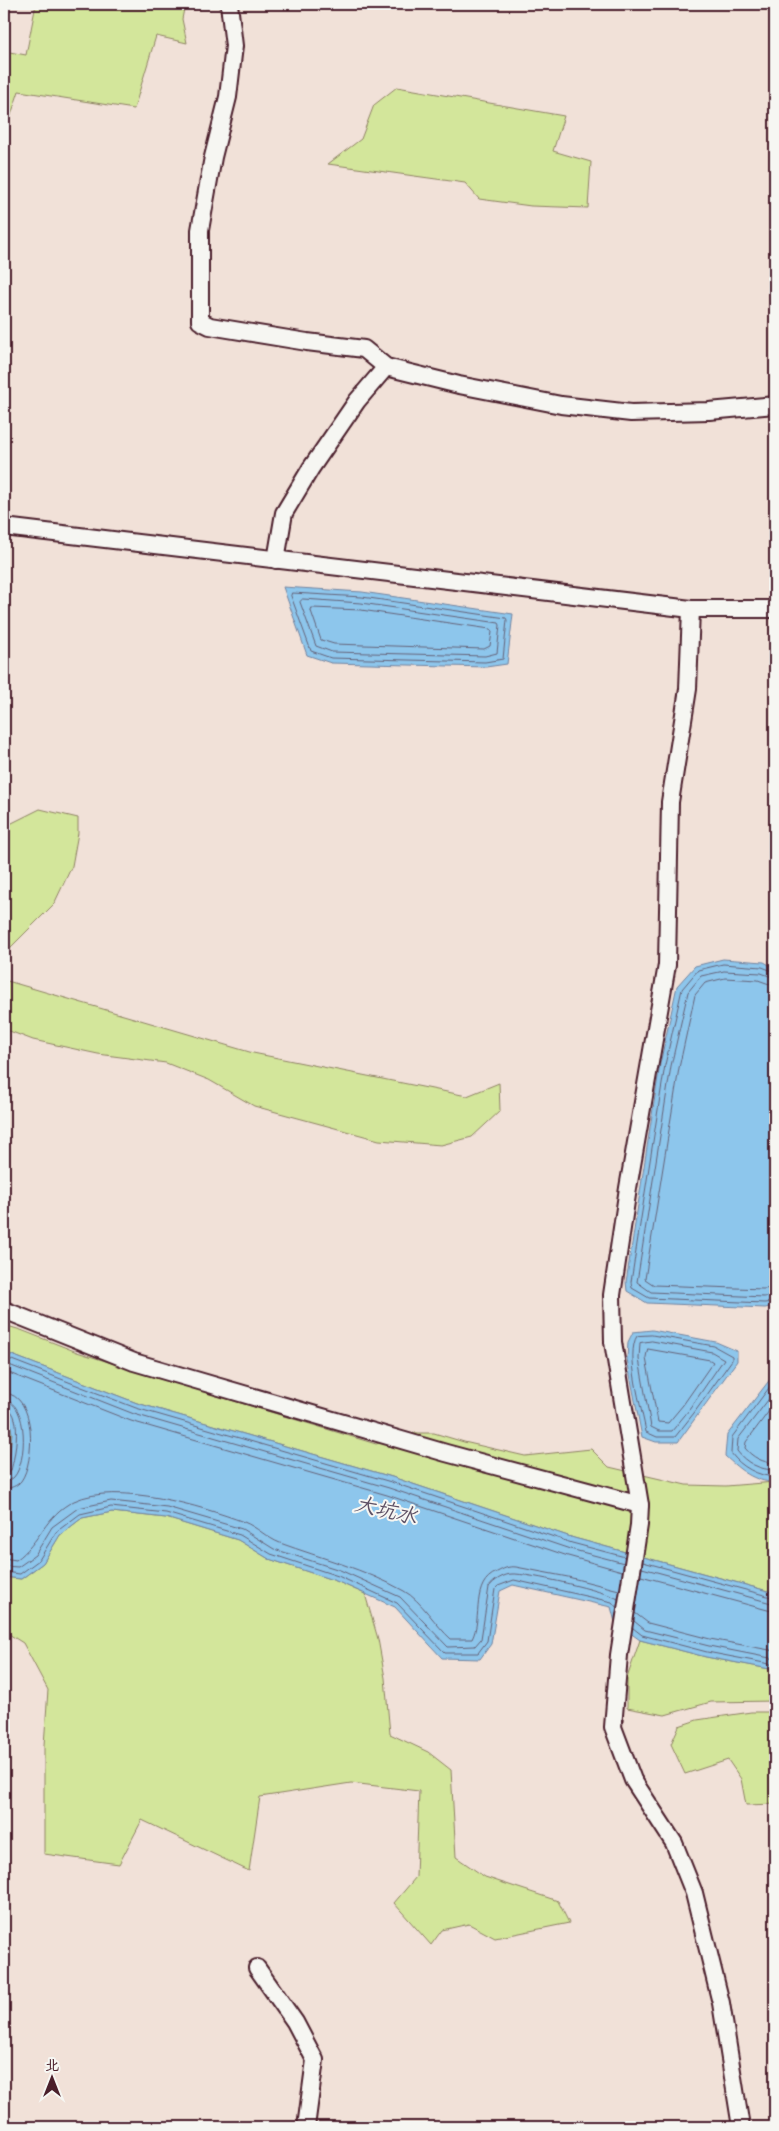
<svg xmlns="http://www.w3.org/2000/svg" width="779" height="2131" font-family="Caveat,'LXGW WenKai TC',sans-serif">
<rect width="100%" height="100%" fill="#f1e1d8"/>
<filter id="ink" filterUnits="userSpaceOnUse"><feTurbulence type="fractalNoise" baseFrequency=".02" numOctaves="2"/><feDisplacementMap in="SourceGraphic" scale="10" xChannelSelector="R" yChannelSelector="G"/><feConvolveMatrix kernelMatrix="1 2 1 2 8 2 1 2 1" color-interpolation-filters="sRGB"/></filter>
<g filter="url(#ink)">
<g fill="#d3e69b" stroke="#8e8263">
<path d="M 36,4 L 185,4 L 182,19 L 187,43 L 156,36 L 134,109 L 19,91 L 4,136 L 4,51 L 26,55 Z"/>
<path d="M 397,87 L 564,116 L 553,151 L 591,162 L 588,208 L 531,206 L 479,199 L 465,183 L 328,164 L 361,139 L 374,105 Z"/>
<path d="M 40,809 L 78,818 L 78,833 L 72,866 L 54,904 L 8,950 L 4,973 L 4,827 Z"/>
<path d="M 4,980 L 253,1053 L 467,1096 L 499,1083 L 500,1111 L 472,1137 L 441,1145 L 379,1140 L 254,1106 L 209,1080 L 166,1063 L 98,1054 L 33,1040 L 4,1029 Z"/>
<path d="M 4,1325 L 21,1330 L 77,1352 L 165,1380 L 376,1444 L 414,1433 L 434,1433 L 464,1442 L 525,1456 L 591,1449 L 609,1467 L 686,1485 L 726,1486 L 775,1482 L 775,1593 L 574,1538 L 392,1477 L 137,1403 L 4,1352 Z"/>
<path d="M 4,1409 C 19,1427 10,1457 4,1477 Z"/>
<path d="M 112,1512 L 166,1518 L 238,1540 L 269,1559 L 336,1581 L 365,1594 L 378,1639 L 385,1678 L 390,1734 L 428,1752 L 451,1770 L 456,1857 L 485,1877 L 558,1901 L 569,1923 L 495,1938 L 469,1924 L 442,1930 L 431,1945 L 394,1903 L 416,1877 L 419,1791 L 351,1783 L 260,1797 L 249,1871 L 142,1820 L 119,1864 L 44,1854 L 44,1745 L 48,1690 L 23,1643 L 4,1631 L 4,1577 L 21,1579 L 43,1563 L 60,1535 L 82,1518 Z"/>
<path d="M 640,1640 L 706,1657 L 775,1670 L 775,1701 L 711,1702 L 665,1715 L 627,1708 L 627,1678 Z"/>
<path d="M 751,1712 L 775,1712 L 775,1804 L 746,1805 L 741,1779 L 728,1760 L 685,1774 L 671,1744 L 679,1726 L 697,1720 Z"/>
</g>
<g fill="#8dc6ec" stroke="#72839f">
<path d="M 283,587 L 362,592 L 513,614 L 507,664 L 486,667 L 331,663 L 307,655 Z"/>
<path d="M 723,959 L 764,962 L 775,968 L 775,1306 L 765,1308 L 647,1303 L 627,1291 L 626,1282 L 660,1064 L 677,986 L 695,966 Z"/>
<path d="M 652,1330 L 716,1342 L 737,1351 L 737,1361 L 678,1442 L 656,1442 L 642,1437 L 627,1359 L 628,1342 L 633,1332 Z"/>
<path d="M 4,1352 L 137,1403 L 392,1477 L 574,1538 L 775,1593 L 775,1670 L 706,1657 L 640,1640 L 615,1622 L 611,1607 L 513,1585 L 500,1591 L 491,1644 L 480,1659 L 442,1658 L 395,1607 L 336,1581 L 269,1559 L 238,1540 L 166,1518 L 112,1512 L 82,1518 L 60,1535 L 43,1563 L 21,1579 L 4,1577 L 4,1477 L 9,1460 L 12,1433 L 9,1415 L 4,1409 Z"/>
<path d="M 775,1373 L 775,1482 C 754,1482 740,1470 725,1456 L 727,1435 Z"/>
</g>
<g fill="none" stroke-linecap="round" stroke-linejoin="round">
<g stroke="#656278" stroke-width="1">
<path d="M 292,593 L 362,597 L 506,618 L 507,620 L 503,659 L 485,662 L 331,658 L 311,651 L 291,596 Z"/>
<path d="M 303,599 L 361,603 L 499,623 L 500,625 L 497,653 L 485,656 L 332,652 L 316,646 L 300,602 Z"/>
<path d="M 312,608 L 361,610 L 490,629 L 492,632 L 490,646 L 484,649 L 334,644 L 321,640 L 311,611 Z"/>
<path d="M 775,972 L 762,967 L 723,964 L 698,970 L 682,989 L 665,1065 L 631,1282 L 632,1288 L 649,1298 L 764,1303 L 775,1302"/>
<path d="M 775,978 L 761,973 L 724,971 L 701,976 L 688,992 L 671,1066 L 637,1282 L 651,1292 L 764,1297 L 775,1295"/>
<path d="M 775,986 L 758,980 L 725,978 L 705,983 L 695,995 L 679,1068 L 645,1279 L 654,1285 L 763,1289 L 775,1288"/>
<path d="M 652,1335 L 714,1346 L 732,1356 L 732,1360 L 694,1413 L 675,1437 L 657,1437 L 646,1432 C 642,1409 625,1354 637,1336 Z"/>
<path d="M 652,1341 L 712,1352 L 724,1359 L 689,1410 L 672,1431 L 659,1431 L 651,1427 L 639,1359 L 640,1343 Z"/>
<path d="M 648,1349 L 710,1360 L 713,1362 L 683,1405 L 668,1423 L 658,1422 L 646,1358 Z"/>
<path d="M 4,1357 L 136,1408 L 391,1482 L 572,1543 L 625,1557"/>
<path d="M 4,1363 L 134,1414 L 389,1488 L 570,1549 L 624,1563"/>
<path d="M 4,1371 L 131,1421 L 387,1495 L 568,1556 L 622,1571"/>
<path d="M 775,1380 L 732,1437 L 731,1453 C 741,1467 758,1476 775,1477"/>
<path d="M 775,1391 L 738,1439 L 737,1451 C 746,1463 760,1470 775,1470"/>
<path d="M 4,1393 C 37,1394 35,1462 21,1481 C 17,1486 11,1488 4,1489"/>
<path d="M 4,1400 C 29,1402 27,1463 14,1477 C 11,1480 8,1481 4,1481"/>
<path d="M 775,1403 L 746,1442 L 745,1448 C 752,1457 763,1463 775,1463"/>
<path d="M 4,1407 C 24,1409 15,1457 11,1470 L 8,1474 L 4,1475"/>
<path d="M 4,1558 L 16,1560 C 40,1543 45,1515 74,1501 C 117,1481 201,1506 244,1522 C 257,1527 267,1538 280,1543 C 321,1558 365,1569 404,1591 C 421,1600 436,1626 451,1639 L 472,1639 C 483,1618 470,1583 497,1572 C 503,1569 508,1566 516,1567 L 568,1577 L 619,1590"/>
<path d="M 643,1562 L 775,1598"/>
<path d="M 4,1566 L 18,1567 L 35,1555 L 52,1527 L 78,1508 L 111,1501 L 167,1507 L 242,1529 L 274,1549 L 340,1570 L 400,1597 L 448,1647 L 475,1646 L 481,1639 L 489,1587 C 494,1580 505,1574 512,1574 C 527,1573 606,1591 618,1599"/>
<path d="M 642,1568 L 775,1604"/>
<path d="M 4,1572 L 20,1574 L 39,1560 L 56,1532 L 80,1514 L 111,1507 L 166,1513 L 240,1535 L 271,1554 L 338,1576 L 397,1603 L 445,1653 L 478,1653 L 487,1641 L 495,1589 L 498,1586 L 514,1580 L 612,1602 L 617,1608"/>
<path d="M 641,1576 L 775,1612"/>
<path d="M 635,1613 L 648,1623 L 710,1639 L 775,1651"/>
<path d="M 634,1621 L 645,1630 L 709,1646 L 775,1659"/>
<path d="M 633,1628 L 642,1635 L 707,1652 L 775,1665"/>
</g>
<defs>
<g id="minor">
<path d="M 229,4 L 234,46 L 228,97 L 213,157 L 200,230 L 200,321 L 210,326 L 307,342 L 364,349 L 386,367 L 459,385 L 561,405 L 631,413 L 709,411 L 775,405"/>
<path d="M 4,527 L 691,609 L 775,609"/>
<path d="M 276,560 L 284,513 L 311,468 L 357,401 L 386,367"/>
<path d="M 691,609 L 688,689 L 670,802 L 667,965 L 628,1188 L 612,1295 L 613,1342 L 640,1505 L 639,1525 L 619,1655 L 613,1727 L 633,1780 L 674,1843 L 694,1893 L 721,2003 L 741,2127"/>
<path d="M 4,1310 L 134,1362 L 446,1453 L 640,1505"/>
<path d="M 257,1968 L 295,2022 L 315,2060 L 306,2127"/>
</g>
</defs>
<use href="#minor" stroke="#4a1f2b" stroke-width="20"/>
<use href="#minor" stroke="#f6f6f2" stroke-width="16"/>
</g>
</g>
<g text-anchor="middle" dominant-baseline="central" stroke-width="4" stroke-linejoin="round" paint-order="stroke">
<g font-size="21" font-style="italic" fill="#5e5165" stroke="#f6f6f2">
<text transform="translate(386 1510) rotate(13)">大坑水</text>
</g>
</g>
<rect width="779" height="2131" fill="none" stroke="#f6f6f2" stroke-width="20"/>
<rect x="10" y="10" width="759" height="2111" fill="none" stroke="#4a1f2b" stroke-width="2" filter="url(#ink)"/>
<g transform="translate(52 2078)" stroke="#f6f6f2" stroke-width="4" paint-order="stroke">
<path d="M0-4L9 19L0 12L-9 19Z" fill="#4a1f2b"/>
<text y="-8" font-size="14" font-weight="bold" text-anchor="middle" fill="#4a1f2b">北</text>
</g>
</svg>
